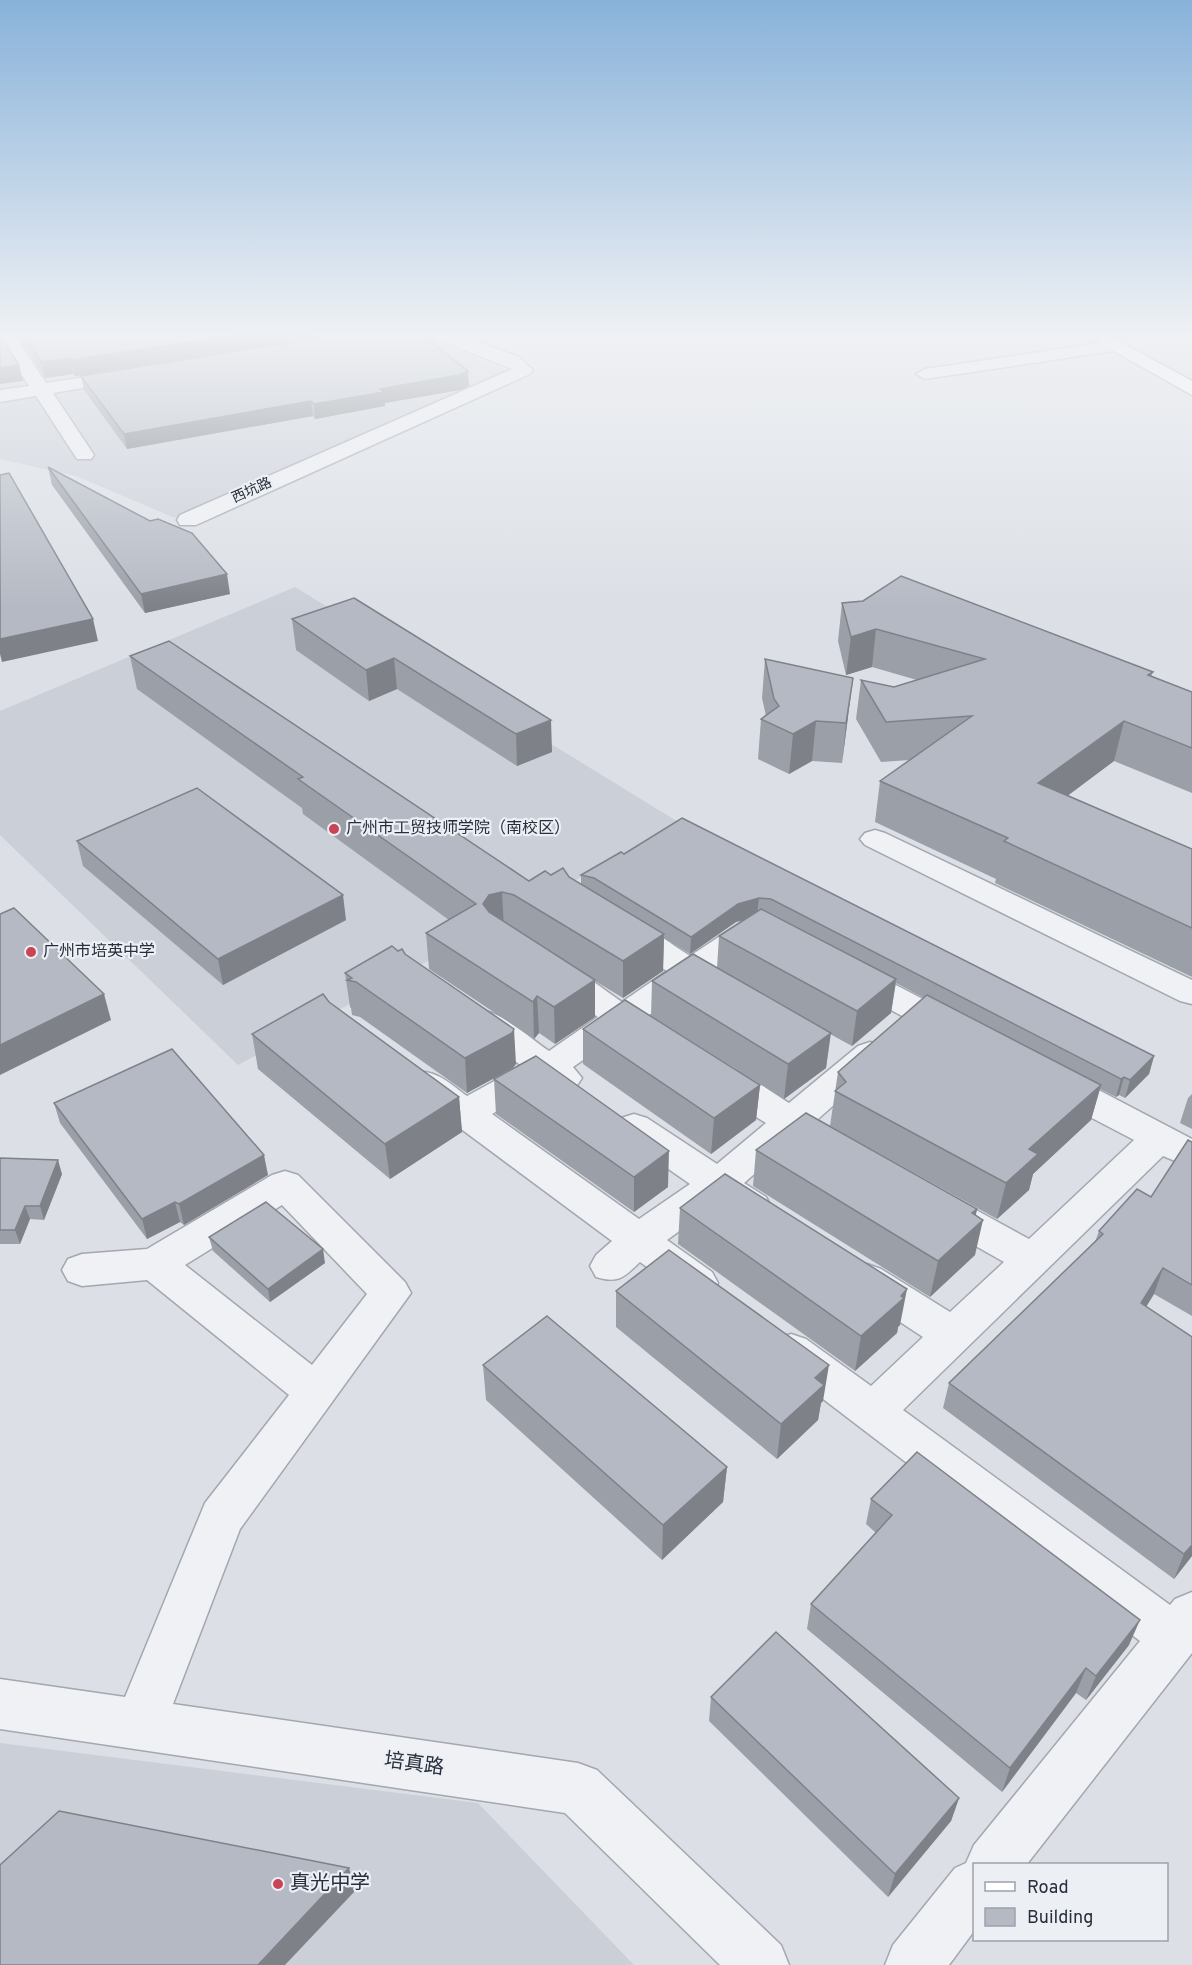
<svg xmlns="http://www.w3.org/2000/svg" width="1192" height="1965" font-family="Overpass,'Noto Sans SC',sans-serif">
<rect width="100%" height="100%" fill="#dce0e6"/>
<g fill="#cbcfd8">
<path d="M 0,332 L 410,332 L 511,372 L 175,518 L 76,476 L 0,459 Z"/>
<path d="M 295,587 L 680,823 L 238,1065 L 0,835 L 0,711 Z"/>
<path d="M 0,1743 L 478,1803 L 634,1965 L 0,1965 Z"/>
</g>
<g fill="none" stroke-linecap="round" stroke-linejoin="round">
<defs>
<g id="minor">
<path d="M 0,332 L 12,332 L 46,383 L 125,371 L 131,372 L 134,376 L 131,380 L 53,393 L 94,455 L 91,459 L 77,459 L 36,396 L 0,402 L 0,390 L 29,386 L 0,341 Z"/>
<path d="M 426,332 L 451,332 L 519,357 L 533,370 L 530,374 L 196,525 L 180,525 L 177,520 L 180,515 L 512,369 L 429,336 Z"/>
<path d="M 1114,341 L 1123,346 L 1120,350 L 925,379 L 916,374 L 925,369 Z"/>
<path d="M 875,830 L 885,833 L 1192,980 L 1192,1004 L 1180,1001 L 865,845 L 860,839 L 865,833 Z"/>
<path d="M 754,918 L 765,921 L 770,928 L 765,935 L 713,971 L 724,982 L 720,989 L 708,993 L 691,986 L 646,1017 L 657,1029 L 652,1037 L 640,1040 L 622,1033 L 573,1067 L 582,1078 L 576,1087 L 564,1090 L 547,1083 L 492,1114 L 639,1219 L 690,1184 L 621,1136 L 616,1127 L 621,1118 L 634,1114 L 647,1118 L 717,1164 L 766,1123 L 707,1087 L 701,1078 L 707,1069 C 735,1061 765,1089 789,1103 L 858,1046 L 870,1042 L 882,1046 L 887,1054 L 882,1062 L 817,1120 L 845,1137 L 850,1146 L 845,1155 C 824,1162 811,1151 793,1140 L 744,1183 L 766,1197 L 771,1207 L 766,1217 C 745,1223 735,1215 718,1203 L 667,1240 L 712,1272 L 718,1283 L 712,1294 L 698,1299 L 684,1294 L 640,1262 C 624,1277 619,1284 596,1277 L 590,1266 L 596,1255 L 612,1241 L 410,1091 L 405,1082 L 410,1073 C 434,1067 449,1083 467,1096 L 522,1066 L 466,1027 L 461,1019 L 466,1011 C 495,1003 525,1035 549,1051 L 598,1017 L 545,982 L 541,975 L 545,968 C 572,960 600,988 622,1002 L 667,971 L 613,937 L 608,930 L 613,923 C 639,916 668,943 690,956 L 743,921 Z"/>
<path d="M 853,965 L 865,969 L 965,1021 L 970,1029 L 965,1037 L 953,1040 L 941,1037 L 841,983 L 837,976 L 841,969 Z"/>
<path d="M 1057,1072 L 1070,1075 L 1192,1139 L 1192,1168 L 1163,1156 L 903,1410 L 1170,1605 L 1175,1599 L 1192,1592 L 1192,1653 L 1027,1864 L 974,1864 L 974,1931 L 949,1965 L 885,1965 L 893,1945 L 955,1868 L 966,1863 L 974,1845 L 1140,1641 L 776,1363 L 770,1351 L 776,1339 L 791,1334 L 806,1339 L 871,1386 L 923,1337 L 853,1291 L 847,1280 L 853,1269 L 867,1264 L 881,1269 L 950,1312 L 1004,1262 L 928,1219 L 923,1209 L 928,1199 L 942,1195 L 956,1199 L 1029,1239 L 1134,1140 L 1044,1093 L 1039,1084 L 1044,1075 Z"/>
<path d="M 285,1171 L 298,1175 L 405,1282 L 411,1293 L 240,1529 L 173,1704 L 578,1763 L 597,1770 L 781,1945 L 789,1965 L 720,1965 L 565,1813 L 0,1729 L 0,1679 L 125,1697 L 205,1503 L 289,1395 L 147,1280 L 82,1286 L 68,1281 L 62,1270 L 68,1259 L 82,1254 L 147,1249 L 272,1175 ZM 282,1205 L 367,1294 L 312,1365 L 185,1265 Z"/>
</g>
<path id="major" d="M 1080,332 L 1102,332 L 1192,381 L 1192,395 Z"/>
</defs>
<use href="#minor" stroke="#a2a7b0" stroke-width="3"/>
<use href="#major" stroke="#9ca4b2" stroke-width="3"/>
<use href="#minor" fill="#eff1f5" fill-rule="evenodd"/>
<use href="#major" fill="#fff" fill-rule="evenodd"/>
</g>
<g fill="#9b9fa8">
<path d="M 15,332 L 315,332 L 316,338 L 75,376 L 73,374 L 45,378 Z"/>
<path d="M 81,376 L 469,386 L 460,390 L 385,403 L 385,406 L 315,419 L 313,416 L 127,449 L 84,390 Z"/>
<path d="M 48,467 L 230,594 L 145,613 L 52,485 Z"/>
<path d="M 354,598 L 552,752 L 517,766 L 397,689 L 369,701 L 296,650 L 292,619 Z"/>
<path d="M 842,603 L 1153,672 L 1151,677 L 1192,692 L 1192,793 L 1114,761 L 1068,795 L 1192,849 L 1192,977 L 995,883 L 996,879 L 875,822 L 880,781 L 910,760 L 881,762 L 856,719 L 861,680 L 894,687 L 917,680 L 872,667 L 846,675 L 838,641 Z"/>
<path d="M 130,656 L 529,881 L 551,875 L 569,877 L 581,884 L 581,875 L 624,854 L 682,818 L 1154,1056 L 1149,1074 L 1125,1098 L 1119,1095 L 1116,1097 L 1100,1089 L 1091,1120 L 1033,1174 L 1029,1190 L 997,1219 L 830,1126 L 838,1072 L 924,998 L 896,983 L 891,1013 L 852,1046 L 830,1034 L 826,1068 L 784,1099 L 651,1016 L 652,981 L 717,968 L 719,936 L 745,920 L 736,922 L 690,954 L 664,938 L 663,971 L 623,998 L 595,981 L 595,1017 L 555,1044 L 539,1033 L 534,1039 L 429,969 L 426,933 L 449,920 L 303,814 L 302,808 L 137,689 Z"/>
<path d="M 765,659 L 848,717 L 842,763 L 812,761 L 789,774 L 758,759 L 761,719 L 766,716 L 762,698 Z"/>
<path d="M 77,841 L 346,920 L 223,985 L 83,866 Z"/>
<path d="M 398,951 L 405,954 L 516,1064 L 467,1093 L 360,1017 L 352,1015 L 351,1008 L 350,1007 L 345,973 Z"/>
<path d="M 329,1002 L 459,1097 L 462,1132 L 390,1179 L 258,1069 L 252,1034 Z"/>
<path d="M 583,1029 L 760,1085 L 756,1120 L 711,1154 L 583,1064 Z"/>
<path d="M 494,1079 L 668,1187 L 634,1212 L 496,1114 Z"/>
<path d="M 1192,1094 L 1192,1129 L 1180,1123 L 1188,1098 Z"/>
<path d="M 54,1103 L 268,1175 L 184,1225 L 180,1222 L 147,1239 L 60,1123 Z"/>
<path d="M 1192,1142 L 1192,1316 L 1154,1294 L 1146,1307 L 1192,1556 L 1174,1579 L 943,1408 L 949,1383 L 1095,1242 L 1099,1231 L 1151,1197 Z"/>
<path d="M 756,1150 L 977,1209 L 976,1215 L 975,1255 L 930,1297 L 753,1186 Z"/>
<path d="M 0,1158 L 62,1174 L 44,1220 L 30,1219 L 20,1244 L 0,1244 Z"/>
<path d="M 680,1208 L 900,1325 L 898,1327 L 897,1333 L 855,1371 L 678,1244 Z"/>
<path d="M 209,1237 L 325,1263 L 270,1302 L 213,1251 Z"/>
<path d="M 616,1291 L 823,1401 L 821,1403 L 818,1420 L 777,1459 L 616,1327 Z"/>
<path d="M 483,1365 L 727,1467 L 723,1502 L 662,1560 L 486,1400 Z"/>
<path d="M 871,1499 L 1129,1645 L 1086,1700 L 1076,1693 L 1002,1792 L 807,1629 L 811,1604 L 876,1533 L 866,1524 Z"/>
<path d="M 711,1697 L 959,1798 L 951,1821 L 888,1897 L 709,1721 Z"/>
</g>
<g fill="#7e8288">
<path d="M 254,332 L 315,332 L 316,338 L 75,376 L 71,360 Z"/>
<path d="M 70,358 L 73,374 L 45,378 L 42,362 Z"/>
<path d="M 19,365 L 23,381 L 0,384 L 0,368 Z"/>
<path d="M 468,371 L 469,386 L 460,390 L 385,403 L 385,406 L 315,419 L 314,404 L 380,389 Z"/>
<path d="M 311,401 L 313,416 L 127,449 L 124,434 Z"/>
<path d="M 227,574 L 230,594 L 145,613 L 141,594 Z"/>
<path d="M 93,619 L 98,641 L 2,662 L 0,654 L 0,639 Z"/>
<path d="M 876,629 L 872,667 L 846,675 L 851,637 Z"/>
<path d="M 394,658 L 397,689 L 369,701 L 366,670 Z"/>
<path d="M 853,678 L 848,717 L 842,763 L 846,723 Z"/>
<path d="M 551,720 L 552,752 L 517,766 L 516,734 Z"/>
<path d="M 816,721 L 812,761 L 789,774 L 793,734 Z"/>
<path d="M 1124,721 L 1114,761 L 1030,824 L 1038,783 Z"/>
<path d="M 502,892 L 504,928 L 491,931 L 483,904 L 489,895 Z"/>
<path d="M 343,895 L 346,920 L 223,985 L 218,959 Z"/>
<path d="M 759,898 L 757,916 L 736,922 L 690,954 L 691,937 L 738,904 Z"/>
<path d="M 664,934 L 663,971 L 623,998 L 623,961 Z"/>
<path d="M 896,979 L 891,1013 L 852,1046 L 857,1011 Z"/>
<path d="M 595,980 L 595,1017 L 555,1044 L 554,1007 Z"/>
<path d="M 104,994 L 111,1020 L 0,1075 L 0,1045 Z"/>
<path d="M 537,996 L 539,1033 L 534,1039 L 533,1002 Z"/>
<path d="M 514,1029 L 516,1064 L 513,1068 L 467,1093 L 465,1058 Z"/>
<path d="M 831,1033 L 826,1068 L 784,1099 L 788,1064 Z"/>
<path d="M 1154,1056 L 1149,1074 L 1125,1098 L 1130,1080 Z"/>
<path d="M 1124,1077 L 1119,1095 L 1116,1097 L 1121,1079 Z"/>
<path d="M 760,1085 L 756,1120 L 711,1154 L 714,1118 Z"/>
<path d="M 1101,1085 L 1091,1120 L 1033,1174 L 1029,1190 L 997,1219 L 1006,1183 L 1029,1149 Z"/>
<path d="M 459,1097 L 462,1132 L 390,1179 L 385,1144 Z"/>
<path d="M 669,1151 L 668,1187 L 634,1212 L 634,1177 Z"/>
<path d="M 264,1155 L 268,1175 L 184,1225 L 179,1204 Z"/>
<path d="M 58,1160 L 62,1174 L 44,1220 L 40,1206 Z"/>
<path d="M 175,1202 L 180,1222 L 147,1239 L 142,1219 Z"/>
<path d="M 25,1206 L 30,1219 L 20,1244 L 15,1230 Z"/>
<path d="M 977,1209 L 972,1230 L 983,1220 L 975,1255 L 930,1297 L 938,1261 L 972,1213 Z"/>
<path d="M 323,1249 L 325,1263 L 270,1302 L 268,1289 Z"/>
<path d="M 1163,1268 L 1154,1294 L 1132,1329 L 1141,1303 Z"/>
<path d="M 907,1289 L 900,1325 L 898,1327 L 897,1333 L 855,1371 L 861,1336 Z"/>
<path d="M 829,1365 L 823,1401 L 821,1403 L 818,1420 L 777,1459 L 781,1424 L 815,1378 Z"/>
<path d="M 727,1467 L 723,1502 L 662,1560 L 663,1525 Z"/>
<path d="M 1192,1545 L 1192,1556 L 1174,1579 L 1184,1554 Z"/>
<path d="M 1140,1620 L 1129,1645 L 1086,1700 L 1096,1676 Z"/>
<path d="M 1086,1668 L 1076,1693 L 1002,1792 L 1010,1768 Z"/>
<path d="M 959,1798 L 951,1821 L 888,1897 L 895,1874 Z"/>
<path d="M 349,1868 L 355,1891 L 285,1965 L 258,1965 Z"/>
</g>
<g fill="#b4b9c3" stroke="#7e8288" stroke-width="1.5">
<path d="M 22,332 L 254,332 L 71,360 L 70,358 L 42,362 Z"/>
<path d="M 348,332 L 419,332 L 468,371 L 459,375 L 380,389 L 384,392 L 314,404 L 311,401 L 124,434 L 81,376 L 344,334 Z"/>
<path d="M 0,335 L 19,365 L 0,368 Z"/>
<path d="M 48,467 L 150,521 L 158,519 L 192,533 L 227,574 L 141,594 Z"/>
<path d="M 9,473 L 93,619 L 0,639 L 0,475 Z"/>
<path d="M 901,576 L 1153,672 L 1148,675 L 1192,692 L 1192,748 L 1124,721 L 1038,783 L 1192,849 L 1192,928 L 1004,841 L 1008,838 L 880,781 L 972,716 L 886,722 L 861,680 L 894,687 L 985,659 L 876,629 L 851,637 L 842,603 L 863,601 Z"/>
<path d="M 354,598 L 551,720 L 516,734 L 394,658 L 366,670 L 292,619 Z"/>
<path d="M 169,641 L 529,881 L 545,871 L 551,875 L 563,868 L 569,877 L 664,934 L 623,961 L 514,895 L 502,892 L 489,895 L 483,904 L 489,912 L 595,980 L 554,1007 L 537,996 L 533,1002 L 426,933 L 476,904 L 298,779 L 303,777 L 130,656 Z"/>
<path d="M 765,659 L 853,678 L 846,723 L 816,721 L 793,734 L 761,719 L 779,706 L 774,699 Z"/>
<path d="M 197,788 L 343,895 L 218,959 L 77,841 Z"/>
<path d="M 682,818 L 1154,1056 L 1130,1080 L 1124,1077 L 1121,1079 L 771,899 L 759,898 L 738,904 L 691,937 L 594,878 L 581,875 L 621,852 L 624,854 Z"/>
<path d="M 14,908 L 104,994 L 0,1045 L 0,914 Z"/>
<path d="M 761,909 L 896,979 L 857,1011 L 719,936 Z"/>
<path d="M 392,946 L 398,951 L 402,949 L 405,954 L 514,1029 L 512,1033 L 465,1058 L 356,982 L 347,980 L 352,978 L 345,973 Z"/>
<path d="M 693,954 L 831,1033 L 788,1064 L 652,981 Z"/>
<path d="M 323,994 L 329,1002 L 459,1097 L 385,1144 L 252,1034 Z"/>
<path d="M 927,995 L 1101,1085 L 1029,1149 L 1038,1154 L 1006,1183 L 835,1091 L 846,1082 L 838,1072 Z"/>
<path d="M 625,1000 L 760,1085 L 714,1118 L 583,1029 Z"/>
<path d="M 172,1049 L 264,1155 L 179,1204 L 175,1202 L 142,1219 L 54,1103 Z"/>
<path d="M 536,1056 L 669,1151 L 634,1177 L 494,1079 Z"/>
<path d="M 806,1113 L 977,1209 L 972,1213 L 983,1220 L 938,1261 L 756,1150 Z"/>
<path d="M 1188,1140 L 1192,1142 L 1192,1285 L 1163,1268 L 1141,1303 L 1192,1337 L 1192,1545 L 1184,1554 L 949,1383 L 1103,1234 L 1099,1231 L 1137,1189 L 1151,1197 Z"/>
<path d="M 0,1158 L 58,1160 L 40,1206 L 25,1206 L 15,1230 L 0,1230 Z"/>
<path d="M 725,1174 L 907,1289 L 901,1296 L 904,1298 L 861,1336 L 680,1208 Z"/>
<path d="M 266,1202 L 323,1249 L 268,1289 L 209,1237 Z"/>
<path d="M 669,1250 L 829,1365 L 815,1378 L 824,1385 L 781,1424 L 616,1291 Z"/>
<path d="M 547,1316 L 727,1467 L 663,1525 L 483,1365 Z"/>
<path d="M 917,1452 L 1140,1620 L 1096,1676 L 1086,1668 L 1010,1768 L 811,1604 L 892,1515 L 871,1499 Z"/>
<path d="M 776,1632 L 959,1798 L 895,1874 L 711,1697 Z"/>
<path d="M 59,1811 L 349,1868 L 258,1965 L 0,1965 L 0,1865 Z"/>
</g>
<linearGradient id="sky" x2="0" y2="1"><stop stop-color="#88b2da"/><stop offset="0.55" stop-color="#eff1f4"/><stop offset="1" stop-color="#eff1f4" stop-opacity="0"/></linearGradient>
<rect width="1192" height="607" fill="url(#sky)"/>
<g fill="#ca4356" stroke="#eceff4" stroke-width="2">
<circle cx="334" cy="829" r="6"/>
<circle cx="31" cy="952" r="6"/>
<circle cx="278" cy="1884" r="6"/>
</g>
<g text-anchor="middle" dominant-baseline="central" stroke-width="4.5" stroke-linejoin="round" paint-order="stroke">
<g font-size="14" fill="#272e3c" stroke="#eceff4">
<text transform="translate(252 491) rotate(-24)">西坑路</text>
</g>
<g font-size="16" fill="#272e3c" stroke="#eceff4" text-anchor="start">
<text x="346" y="829">广州市工贸技师学院（南校区）</text>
<text x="43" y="952">广州市培英中学</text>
</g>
<g font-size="20" fill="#272e3c" stroke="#eceff4">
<text transform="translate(414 1765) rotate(8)">培真路</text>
</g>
<g font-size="20" fill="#272e3c" stroke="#eceff4" text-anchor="start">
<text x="290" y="1884">真光中学</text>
</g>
</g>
<rect x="973" y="1863" width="195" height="78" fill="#eceff4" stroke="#9da2aa" stroke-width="1.5"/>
<rect x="985" y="1882" width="30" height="9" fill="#ffffff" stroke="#9da2aa" stroke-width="1.5"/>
<text x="1027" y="1893" font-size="18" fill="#272e3c">Road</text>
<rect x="985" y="1908" width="30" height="18" fill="#b4b9c3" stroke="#9da2aa" stroke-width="1.5"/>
<text x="1027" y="1923" font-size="18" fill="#272e3c">Building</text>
</svg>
